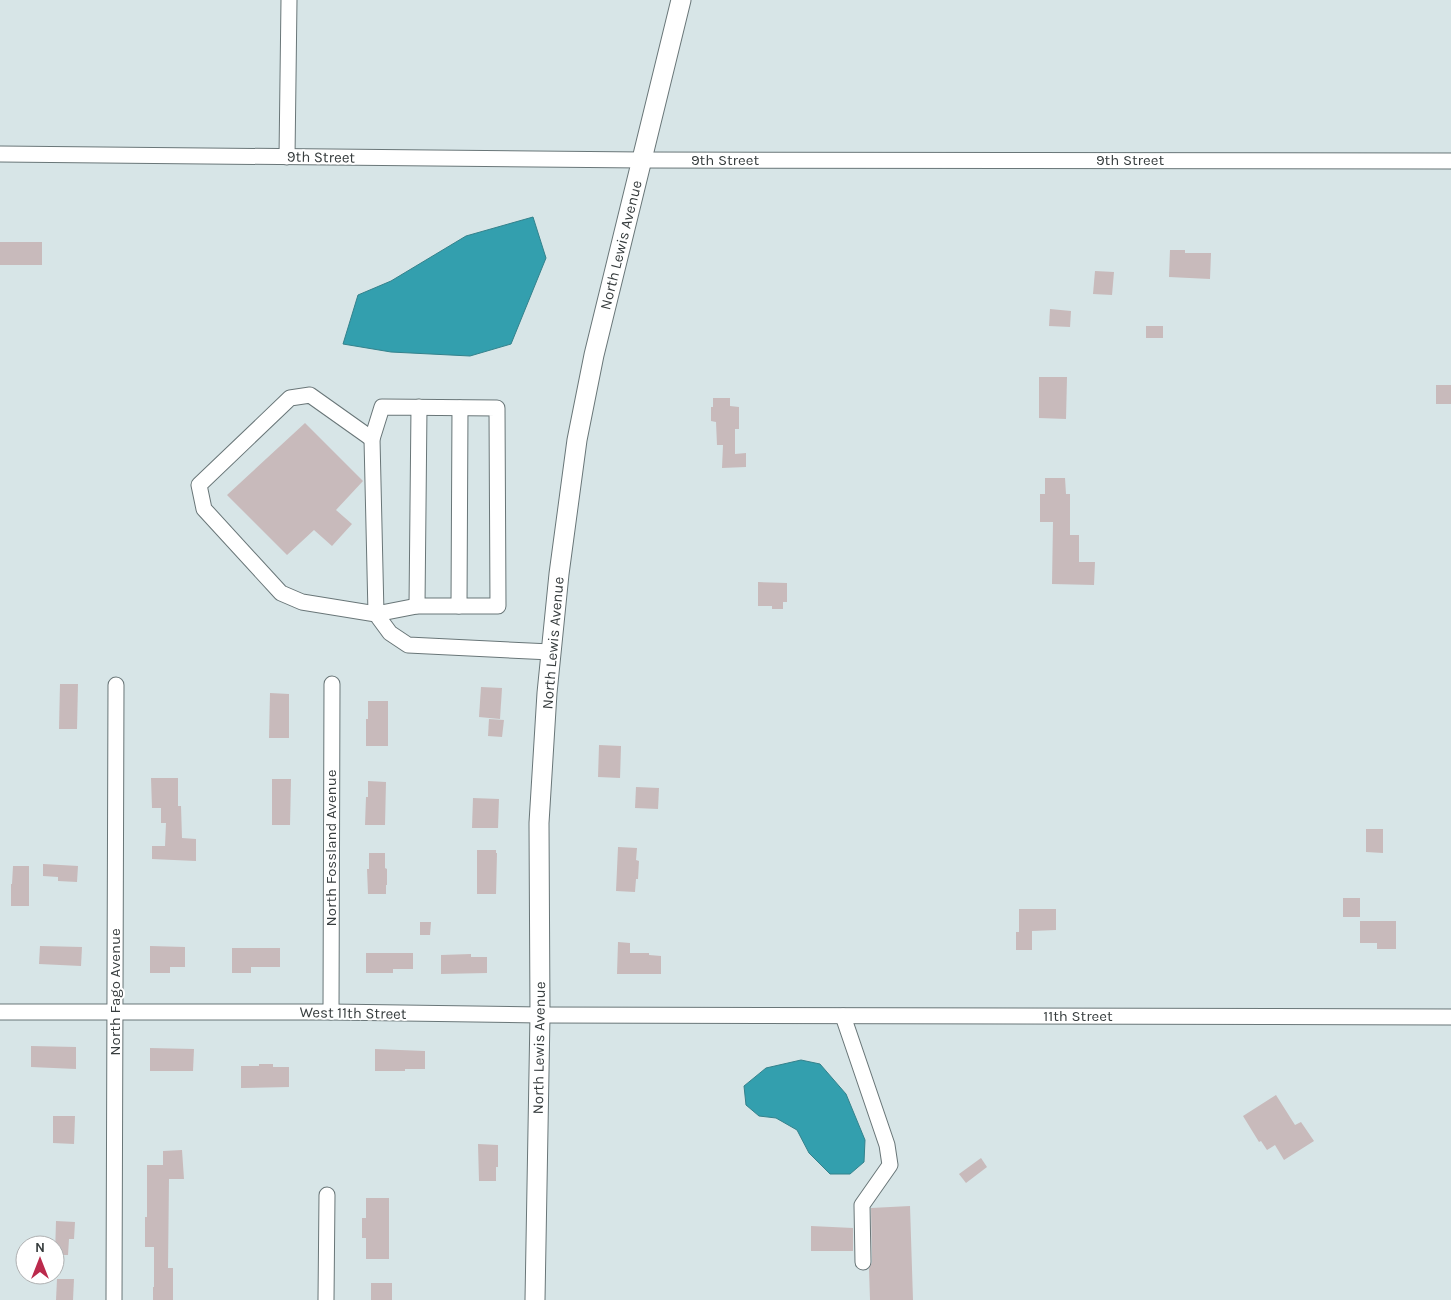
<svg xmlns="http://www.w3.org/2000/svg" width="1451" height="1300" font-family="Karla,sans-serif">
<rect width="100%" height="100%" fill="#d7e5e7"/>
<g fill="#339fae" stroke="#34828c">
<path d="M 533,217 L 546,258 L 511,344 L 470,356 L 391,352 L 343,344 L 358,295 L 391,281 L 466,236 Z"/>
<path d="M 801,1060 L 820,1064 L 846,1094 L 865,1140 L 864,1162 L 850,1174 L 830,1174 L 809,1153 L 797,1130 L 776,1118 L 759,1116 L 746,1105 L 744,1086 L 766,1068 Z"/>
</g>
<g fill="#c8babb">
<rect x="0" y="242" width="42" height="23"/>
<path d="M 1170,250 L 1185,250 L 1185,253 L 1211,253 L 1210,279 L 1169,277 Z"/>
<path d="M 1095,271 L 1114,272 L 1112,295 L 1093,294 Z"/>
<path d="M 1050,309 L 1071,311 L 1070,327 L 1049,326 Z"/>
<rect x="1146" y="326" width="17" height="12"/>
<path d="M 1039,377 L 1067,377 L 1066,419 L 1039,418 Z"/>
<rect x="1436" y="385" width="15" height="19"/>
<path d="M 713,398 L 730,398 L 730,406 L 739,407 L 739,429 L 735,429 L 735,454 L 746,453 L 746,467 L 722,468 L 723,445 L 717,445 L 716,422 L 711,421 L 711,407 L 713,407 Z"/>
<path d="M 305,423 L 363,481 L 336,510 L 352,524 L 332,546 L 314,530 L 287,555 L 227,495 Z"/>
<path d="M 1045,478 L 1065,478 L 1066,494 L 1070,494 L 1070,535 L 1079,535 L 1079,562 L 1095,562 L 1094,585 L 1052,584 L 1053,522 L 1040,522 L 1040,494 L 1045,494 Z"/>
<path d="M 758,582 L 787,583 L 787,602 L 783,602 L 783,609 L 772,609 L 772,606 L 758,606 Z"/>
<path d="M 60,684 L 78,684 L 77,729 L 59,729 Z"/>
<path d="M 481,687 L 502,688 L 500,719 L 479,717 Z"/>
<path d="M 270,693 L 289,694 L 289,738 L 269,738 Z"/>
<path d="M 368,701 L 388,701 L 388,746 L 366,746 L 366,719 L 368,719 Z"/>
<path d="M 489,719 L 504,720 L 502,737 L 488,736 Z"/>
<path d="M 599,745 L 621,746 L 620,778 L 598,777 Z"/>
<path d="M 151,778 L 178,778 L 178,806 L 181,806 L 182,838 L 196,839 L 196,861 L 152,859 L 152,846 L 165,846 L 166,823 L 161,823 L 161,808 L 152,808 Z"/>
<path d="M 272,779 L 291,779 L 290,825 L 272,825 Z"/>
<path d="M 368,781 L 386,782 L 385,825 L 365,825 L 366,797 L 368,797 Z"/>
<path d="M 636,787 L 659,788 L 658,809 L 635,808 Z"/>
<path d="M 473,798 L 499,799 L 498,828 L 472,828 Z"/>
<path d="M 1366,829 L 1383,829 L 1383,853 L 1366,852 Z"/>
<path d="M 618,847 L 637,848 L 636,860 L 639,861 L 638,879 L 636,879 L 635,892 L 616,891 Z"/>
<path d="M 477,850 L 496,850 L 496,853 L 497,853 L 496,894 L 477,894 Z"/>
<path d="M 369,853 L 385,853 L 385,868 L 387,869 L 387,885 L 386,885 L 386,894 L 368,894 L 367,869 L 369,869 Z"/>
<path d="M 43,864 L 78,866 L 77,882 L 58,881 L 58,877 L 43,876 Z"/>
<path d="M 13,866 L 29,866 L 29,906 L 11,906 L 11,884 L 12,884 Z"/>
<rect x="1343" y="898" width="17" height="19"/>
<path d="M 1019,909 L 1056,909 L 1056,930 L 1032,931 L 1032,950 L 1016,950 L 1016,932 L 1019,932 Z"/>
<path d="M 1360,921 L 1396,921 L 1396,949 L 1377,949 L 1377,943 L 1360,943 Z"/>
<path d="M 420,922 L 431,922 L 430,935 L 420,935 Z"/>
<path d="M 618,942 L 630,943 L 630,953 L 649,953 L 649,955 L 661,956 L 661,974 L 617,974 Z"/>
<path d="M 40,946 L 82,947 L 81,966 L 39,964 Z"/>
<path d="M 150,946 L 185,947 L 185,967 L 170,967 L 170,973 L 150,973 Z"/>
<path d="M 232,948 L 280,948 L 280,967 L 251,967 L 251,973 L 232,973 Z"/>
<path d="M 366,953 L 413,953 L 413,969 L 393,969 L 393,973 L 366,973 Z"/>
<path d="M 471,954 L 471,957 L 487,957 L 487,973 L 441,974 L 441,955 Z"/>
<path d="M 31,1046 L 76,1047 L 76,1069 L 31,1067 Z"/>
<path d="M 150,1048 L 194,1049 L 193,1071 L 150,1071 Z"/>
<path d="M 375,1049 L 425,1051 L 425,1069 L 405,1069 L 405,1071 L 375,1071 Z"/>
<path d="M 259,1064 L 273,1064 L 273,1067 L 289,1067 L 289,1087 L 241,1088 L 241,1066 L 259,1066 Z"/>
<path d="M 1276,1095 L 1295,1125 L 1301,1122 L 1314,1141 L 1284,1160 L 1275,1145 L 1267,1150 L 1261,1141 L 1259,1142 L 1243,1116 Z"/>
<path d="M 53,1116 L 75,1116 L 74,1144 L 53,1143 Z"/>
<path d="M 478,1144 L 498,1145 L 498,1167 L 496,1167 L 496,1181 L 479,1181 Z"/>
<path d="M 182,1150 L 184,1179 L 169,1179 L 168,1268 L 173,1268 L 173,1300 L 153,1300 L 153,1287 L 154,1287 L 154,1247 L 145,1247 L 145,1217 L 147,1217 L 147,1165 L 163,1165 L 163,1151 Z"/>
<path d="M 981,1158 L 987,1167 L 966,1183 L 959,1174 Z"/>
<path d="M 366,1198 L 389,1198 L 389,1259 L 366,1259 L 366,1238 L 362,1238 L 362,1218 L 366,1218 Z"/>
<path d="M 910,1206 L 913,1300 L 870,1300 L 869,1269 L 872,1262 L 871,1208 Z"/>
<path d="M 56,1221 L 75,1222 L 74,1239 L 69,1239 L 68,1255 L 55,1255 Z"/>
<path d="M 811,1226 L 853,1228 L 853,1251 L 811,1251 Z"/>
<path d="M 57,1279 L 74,1279 L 73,1300 L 56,1300 Z"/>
<rect x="371" y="1283" width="21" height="17"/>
</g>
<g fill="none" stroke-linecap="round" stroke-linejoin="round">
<defs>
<g id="minor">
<path d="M 0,154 L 642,160 L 1451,161"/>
<path d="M 287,157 L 289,0"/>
<path d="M 382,407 L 497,408 L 498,606 L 417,606 L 376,614 L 372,439 Z"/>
<path d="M 372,439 L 310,395 L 290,398 L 199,485 L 204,509 L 281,593 L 302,602 L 376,614 L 390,633 L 408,645 L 551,652"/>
<path d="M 417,606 L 419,407"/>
<path d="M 459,606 L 460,408"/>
<path d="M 0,1012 L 331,1012 L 540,1015 L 1451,1017"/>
<path d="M 331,1012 L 332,684"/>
<path d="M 843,1016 L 887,1145 L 890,1165 L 862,1205 L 863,1262"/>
<path d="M 114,1300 L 116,685"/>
<path d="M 326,1300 L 327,1195"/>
</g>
<path id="major" d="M 535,1300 L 540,1015 L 539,823 L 547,693 L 559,574 L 577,440 L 594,355 L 681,0"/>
</defs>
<use href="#minor" stroke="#697678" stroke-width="17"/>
<use href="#major" stroke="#697678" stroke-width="21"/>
<use href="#minor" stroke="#fff" stroke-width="15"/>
<use href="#major" stroke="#fff" stroke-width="19"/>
</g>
<g text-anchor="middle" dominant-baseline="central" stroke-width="4" stroke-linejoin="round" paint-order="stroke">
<g font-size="15" fill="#373d3e" stroke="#fff">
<text transform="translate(321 157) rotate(1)">9th Street</text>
<text x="725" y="160">9th Street</text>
<text x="1130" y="160">9th Street</text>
<text transform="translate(621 245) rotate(-76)">North Lewis Avenue</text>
<text transform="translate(553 643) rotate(-85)">North Lewis Avenue</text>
<text transform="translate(331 848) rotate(-90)">North Fossland Avenue</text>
<text transform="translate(115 992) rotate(-90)">North Fago Avenue</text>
<text transform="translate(353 1013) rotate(1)">West 11th Street</text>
<text x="1078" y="1016">11th Street</text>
<text transform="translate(539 1048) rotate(-89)">North Lewis Avenue</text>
</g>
</g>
<g transform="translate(40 1260)"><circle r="24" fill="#ffffff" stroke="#afb1b2"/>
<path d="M0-4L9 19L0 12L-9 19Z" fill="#bb2a4c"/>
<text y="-8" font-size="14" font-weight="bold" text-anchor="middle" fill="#373d3e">N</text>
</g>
</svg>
